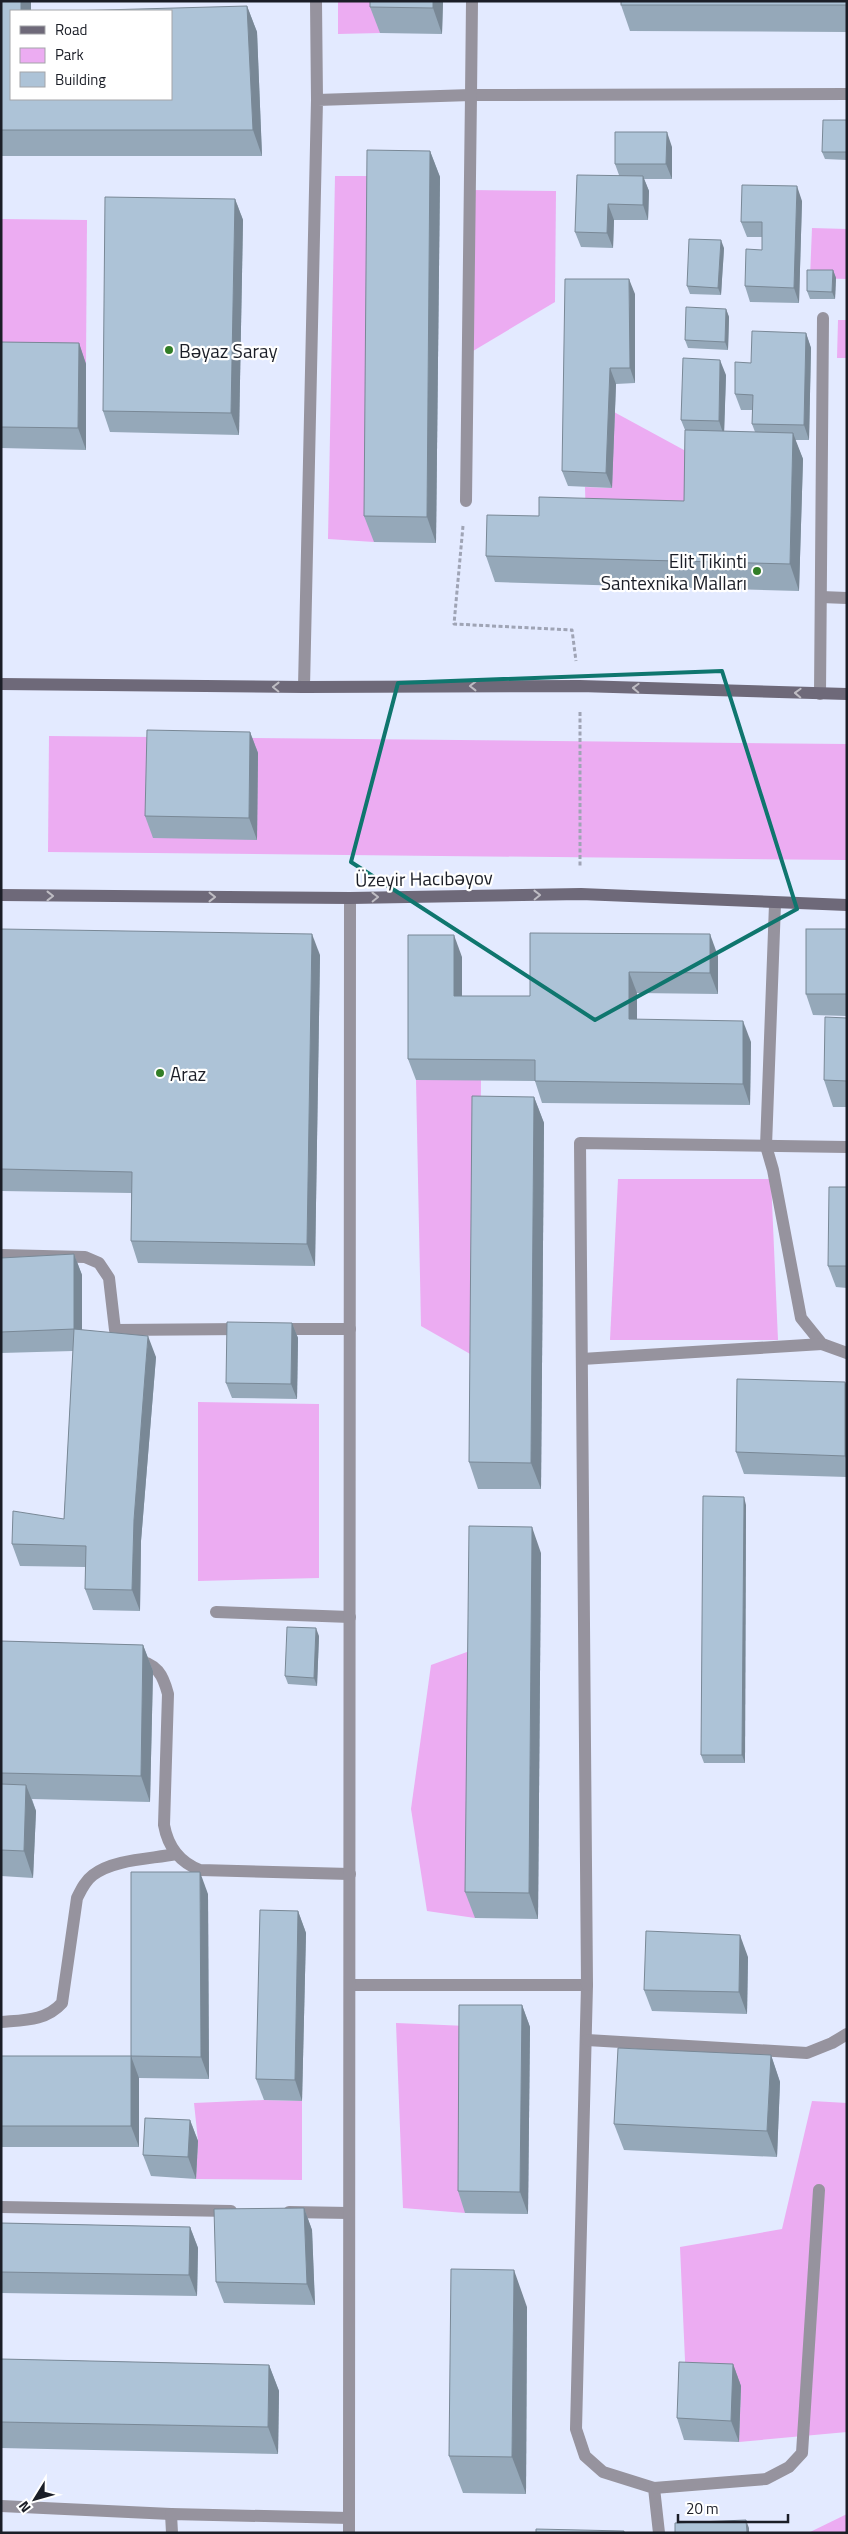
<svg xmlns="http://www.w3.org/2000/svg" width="848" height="2534" font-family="'Titillium Web',sans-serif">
<rect width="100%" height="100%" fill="#e3eaff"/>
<g fill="#ecacf2">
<path d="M 338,1 L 380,1 L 380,33 L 338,34 Z"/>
<path d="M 335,176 L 377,176 L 374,542 L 328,539 Z"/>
<path d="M 470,190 L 556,191 L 555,302 L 468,354 Z"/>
<path d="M 1,219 L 87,220 L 86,364 L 1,363 Z"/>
<path d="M 812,228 L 847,229 L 847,279 L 810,278 Z"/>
<path d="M 838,320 L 847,320 L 847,358 L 837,358 Z"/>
<path d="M 614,412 L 695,456 L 693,527 L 586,524 L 585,487 L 611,488 Z"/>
<path d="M 49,736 L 847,744 L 847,860 L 48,852 Z"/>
<path d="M 416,1080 L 481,1080 L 479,1359 L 421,1326 Z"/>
<path d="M 618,1179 L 771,1179 L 778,1340 L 610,1340 Z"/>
<path d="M 198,1402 L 319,1404 L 319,1578 L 198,1581 Z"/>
<path d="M 478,1648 L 475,1918 L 427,1911 L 411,1809 L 431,1665 Z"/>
<path d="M 396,2023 L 467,2026 L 465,2213 L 403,2208 Z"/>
<path d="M 264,2100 L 302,2101 L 302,2180 L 196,2179 L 198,2141 L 194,2103 Z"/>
<path d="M 812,2101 L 847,2103 L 847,2432 L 739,2442 L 741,2386 L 686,2383 L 680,2247 L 782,2229 Z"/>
<path d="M 847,2514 L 847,2533 L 808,2533 Z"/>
</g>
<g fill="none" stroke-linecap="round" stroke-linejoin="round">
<g stroke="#9fa4b5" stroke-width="3" stroke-dasharray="4 2.5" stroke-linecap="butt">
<path d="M 463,526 L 454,624 L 572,630 L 576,661"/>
<path d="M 580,712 L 580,868"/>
</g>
<g stroke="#96939e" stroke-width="12">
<path d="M 316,1 L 317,100"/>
<path d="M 472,1 L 471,95 L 847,94"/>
<path d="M 821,597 L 847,598"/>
<path d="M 304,687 L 317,100 L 471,95 L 466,501"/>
<path d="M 820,694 L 823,318"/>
<path d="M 775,904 L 766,1146 L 773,1170 L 801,1318 L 822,1344 L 847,1353"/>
<path d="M 1,1255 L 85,1257 L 99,1263 L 109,1278 L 115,1330 L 244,1329"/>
<path d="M 279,1329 L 350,1329"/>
<path d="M 582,1359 L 822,1344"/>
<path d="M 216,1612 L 350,1617"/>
<path d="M 135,1660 C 157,1663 163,1675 168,1694 L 164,1825 C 168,1847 179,1862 200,1870 L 350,1874"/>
<path d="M 350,1985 L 587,1985 L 576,2429 L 585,2456 L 603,2472 L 654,2488 L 659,2533"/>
<path d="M 587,1985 L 580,1143 L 847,1147"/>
<path d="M 1,2022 C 24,2020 46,2021 62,2003 L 77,1898 C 81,1890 85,1881 93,1875 C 114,1859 151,1859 176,1854"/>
<path d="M 587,2040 L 807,2053 L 832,2043 L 847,2034"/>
<path d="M 654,2488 L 766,2479 L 789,2467 L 802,2453 L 819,2190"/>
<path d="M 1,2506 L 171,2514"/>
</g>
<g stroke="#96939e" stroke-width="12">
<path d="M 1,2207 L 231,2211"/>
<path d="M 289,2212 L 349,2213"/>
<path d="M 172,2533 L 171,2514 L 349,2518"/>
<path d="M 349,2533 L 350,898"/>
</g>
<g stroke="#6e6979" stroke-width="12">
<path d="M 1,684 L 304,687 L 580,686 L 847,694"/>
<path d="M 1,895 L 350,898 L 581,894 L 847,905"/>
</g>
</g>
<g fill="#95a8b9">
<path d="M 1,1 L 31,1 L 31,11 L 11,11 L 11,99 L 247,6 L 257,32 L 262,156 L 1,156 Z"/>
<path d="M 370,1 L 443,1 L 442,34 L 380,33 L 370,7 Z"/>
<path d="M 847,1 L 847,32 L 630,31 L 621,5 Z"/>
<path d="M 847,120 L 847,160 L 825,159 L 822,152 Z"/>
<path d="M 672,147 L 672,179 L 644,179 L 649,191 L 648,220 L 614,220 L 613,248 L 581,247 L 575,232 L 619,175 L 615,164 Z"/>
<path d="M 430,151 L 440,177 L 436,543 L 374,542 L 364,516 Z"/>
<path d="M 235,199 L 243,220 L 239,435 L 110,432 L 103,411 Z"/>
<path d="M 802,201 L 799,303 L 750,302 L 745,286 L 762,250 L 762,237 L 747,237 L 741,222 Z"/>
<path d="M 724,248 L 721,295 L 690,294 L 687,286 Z"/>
<path d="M 833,270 L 836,278 L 835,299 L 810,299 L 807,291 Z"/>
<path d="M 635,294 L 635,383 L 616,384 L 612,488 L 568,486 L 562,471 Z"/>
<path d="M 726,309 L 729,317 L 728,350 L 688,348 L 685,340 Z"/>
<path d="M 806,333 L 811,348 L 809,440 L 795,440 L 803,459 L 799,591 L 495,582 L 486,556 L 684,501 L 685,430 L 681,420 L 726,375 L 724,431 L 755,432 L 752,424 L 752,410 L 741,410 L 735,394 L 751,363 Z"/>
<path d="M 1,342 L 79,343 L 86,364 L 86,450 L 1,448 Z"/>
<path d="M 250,732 L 258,753 L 257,840 L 153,838 L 145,816 Z"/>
<path d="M 1,929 L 320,955 L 315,1266 L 138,1263 L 131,1241 L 131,1193 L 1,1191 Z"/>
<path d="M 847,929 L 847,1016 L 813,1015 L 806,994 Z"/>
<path d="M 530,933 L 718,956 L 718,994 L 637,993 L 637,1020 L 751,1042 L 750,1105 L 542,1103 L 535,1081 L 416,1080 L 408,1059 L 462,957 L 462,996 L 530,996 Z"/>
<path d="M 847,1018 L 847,1107 L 833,1107 L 824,1080 Z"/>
<path d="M 534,1097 L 544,1123 L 541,1489 L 478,1489 L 469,1462 Z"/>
<path d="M 847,1187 L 847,1288 L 836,1287 L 828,1266 Z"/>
<path d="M 74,1254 L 82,1275 L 82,1330 L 156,1357 L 141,1541 L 140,1611 L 93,1610 L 85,1589 L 86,1567 L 20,1566 L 12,1544 L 64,1519 L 73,1351 L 1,1353 L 1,1258 Z"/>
<path d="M 292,1323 L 298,1338 L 297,1399 L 232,1398 L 226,1383 Z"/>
<path d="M 847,1386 L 847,1477 L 744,1474 L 736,1452 Z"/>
<path d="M 746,1505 L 745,1763 L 704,1763 L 701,1755 Z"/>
<path d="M 541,1553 L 538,1919 L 475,1918 L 465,1892 Z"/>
<path d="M 319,1636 L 317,1686 L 288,1684 L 285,1676 Z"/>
<path d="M 1,1641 L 143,1645 L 153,1671 L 150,1802 L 32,1799 L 36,1811 L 33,1878 L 1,1876 Z"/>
<path d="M 208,1894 L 209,2079 L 139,2078 L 139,2147 L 1,2147 L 1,2056 L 131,2056 Z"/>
<path d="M 298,1911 L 306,1933 L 302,2101 L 264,2100 L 256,2079 Z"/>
<path d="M 748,1957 L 747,2014 L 652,2011 L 644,1990 Z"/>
<path d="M 522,2005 L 530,2027 L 528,2214 L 465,2213 L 458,2191 Z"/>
<path d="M 771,2055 L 780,2082 L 777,2157 L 624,2150 L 614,2124 Z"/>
<path d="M 190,2120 L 198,2141 L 196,2179 L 151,2176 L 143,2155 Z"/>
<path d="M 304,2208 L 312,2230 L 315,2305 L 224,2303 L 216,2282 Z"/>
<path d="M 1,2223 L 190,2227 L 198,2248 L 197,2296 L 1,2293 Z"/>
<path d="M 527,2307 L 526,2494 L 463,2493 L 449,2456 Z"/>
<path d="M 1,2359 L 269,2365 L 279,2391 L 278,2454 L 1,2448 Z"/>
<path d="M 733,2364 L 741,2386 L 739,2442 L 684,2440 L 677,2418 Z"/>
</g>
<g fill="#798896">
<rect x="21" y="1" width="10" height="10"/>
<path d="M 433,1 L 443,1 L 442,34 L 433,8 Z"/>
<path d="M 247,6 L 257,32 L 262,156 L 253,130 Z"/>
<path d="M 667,132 L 672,147 L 672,179 L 666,164 Z"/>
<path d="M 430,151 L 440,177 L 436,543 L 427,517 Z"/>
<path d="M 643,176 L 649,191 L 648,220 L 643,205 Z"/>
<path d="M 797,186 L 802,201 L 799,303 L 794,288 Z"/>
<path d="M 235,199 L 243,220 L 239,435 L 231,413 Z"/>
<path d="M 608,204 L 614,220 L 613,248 L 607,233 Z"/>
<path d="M 721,240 L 724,248 L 721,295 L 718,288 Z"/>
<path d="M 833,270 L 836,278 L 835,299 L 832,292 Z"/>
<path d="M 629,279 L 635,294 L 635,383 L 630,368 Z"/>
<path d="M 726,309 L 729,317 L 728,350 L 725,342 Z"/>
<path d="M 806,333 L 811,348 L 809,440 L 804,425 Z"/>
<path d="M 79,343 L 86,364 L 86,450 L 78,428 Z"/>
<path d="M 720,360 L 726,375 L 724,436 L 719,421 Z"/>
<path d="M 610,368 L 616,384 L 612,488 L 606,473 Z"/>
<path d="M 793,433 L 803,459 L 799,591 L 790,564 Z"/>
<path d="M 250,732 L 258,753 L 257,840 L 249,818 Z"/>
<path d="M 312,934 L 320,955 L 315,1266 L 307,1244 Z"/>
<path d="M 710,934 L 718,956 L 718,994 L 710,973 Z"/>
<path d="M 454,935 L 462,957 L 462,1017 L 454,996 Z"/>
<path d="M 629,972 L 637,993 L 637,1041 L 629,1019 Z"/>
<path d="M 743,1021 L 751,1042 L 750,1105 L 743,1084 Z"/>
<path d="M 534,1097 L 544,1123 L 541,1489 L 531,1463 Z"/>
<path d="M 74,1254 L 82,1275 L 82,1351 L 74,1329 Z"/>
<path d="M 292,1323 L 298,1338 L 297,1399 L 291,1384 Z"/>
<path d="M 148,1336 L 156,1357 L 141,1541 L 140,1611 L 132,1590 L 134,1520 Z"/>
<path d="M 845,1382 L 847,1386 L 847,1461 L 845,1456 Z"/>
<path d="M 744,1497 L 746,1505 L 745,1763 L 742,1755 Z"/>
<path d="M 532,1527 L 541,1553 L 538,1919 L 529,1893 Z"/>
<path d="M 316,1628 L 319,1636 L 317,1686 L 314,1678 Z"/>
<path d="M 143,1645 L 153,1671 L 150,1802 L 141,1776 Z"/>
<path d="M 26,1785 L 36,1811 L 33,1878 L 24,1851 Z"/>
<path d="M 200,1872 L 208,1894 L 209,2079 L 201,2057 Z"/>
<path d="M 298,1911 L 306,1933 L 302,2101 L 295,2080 Z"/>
<path d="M 740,1935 L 748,1957 L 747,2014 L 739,1992 Z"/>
<path d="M 522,2005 L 530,2027 L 528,2214 L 520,2192 Z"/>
<path d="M 771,2055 L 780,2082 L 777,2157 L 767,2131 Z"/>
<path d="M 131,2056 L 139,2078 L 139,2147 L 131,2126 Z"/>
<path d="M 190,2120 L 198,2141 L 196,2179 L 188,2157 Z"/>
<path d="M 304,2208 L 312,2230 L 315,2305 L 307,2284 Z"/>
<path d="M 190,2227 L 198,2248 L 197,2296 L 189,2275 Z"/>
<path d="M 514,2270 L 527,2307 L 526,2494 L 512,2457 Z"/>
<path d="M 733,2364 L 741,2386 L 739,2442 L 731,2421 Z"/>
<path d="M 269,2365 L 279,2391 L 278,2454 L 268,2427 Z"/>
<path d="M 746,2520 L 749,2528 L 749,2533 L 747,2533 Z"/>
</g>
<g fill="#adc3d7" stroke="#798896">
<path d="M 1,1 L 21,1 L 21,11 L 11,11 L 11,99 L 171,99 L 171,11 L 67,11 L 247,6 L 253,130 L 1,130 Z"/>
<path d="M 370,1 L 433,1 L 433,8 L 370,7 Z"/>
<rect x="621" y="1" width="226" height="4"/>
<path d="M 823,120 L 847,120 L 847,152 L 822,152 Z"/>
<path d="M 615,132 L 667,132 L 666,164 L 615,164 Z"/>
<path d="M 367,150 L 430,151 L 427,517 L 364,516 Z"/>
<path d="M 577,175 L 643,176 L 643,205 L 608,204 L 607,233 L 575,232 Z"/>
<path d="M 742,185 L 797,186 L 794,288 L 745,286 L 746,249 L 762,250 L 762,222 L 741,222 Z"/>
<path d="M 105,197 L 235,199 L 231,413 L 103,411 Z"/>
<path d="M 689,239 L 721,240 L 718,288 L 687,286 Z"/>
<path d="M 807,270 L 833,270 L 832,292 L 807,291 Z"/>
<path d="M 565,279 L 629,279 L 630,368 L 610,368 L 606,473 L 562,471 Z"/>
<path d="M 686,307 L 726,309 L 725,342 L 685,340 Z"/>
<path d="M 752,331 L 806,333 L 804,425 L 752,424 L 753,395 L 735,394 L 735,362 L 751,363 Z"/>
<path d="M 1,342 L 79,343 L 78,428 L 1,427 Z"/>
<path d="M 683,358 L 720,360 L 719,421 L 681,420 Z"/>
<path d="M 685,430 L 793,433 L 790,564 L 486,556 L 487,515 L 539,516 L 539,497 L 684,501 Z"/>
<path d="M 147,730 L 250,732 L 249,818 L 145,816 Z"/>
<path d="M 1,929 L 312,934 L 307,1244 L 131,1241 L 132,1172 L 1,1169 Z"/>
<rect x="806" y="929" width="41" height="65"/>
<path d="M 530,933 L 710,934 L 710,973 L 629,972 L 629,1019 L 743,1021 L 743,1084 L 535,1081 L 535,1060 L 408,1059 L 408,935 L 454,935 L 454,996 L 530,996 Z"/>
<path d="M 825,1017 L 847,1018 L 847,1081 L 824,1080 Z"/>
<path d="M 472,1096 L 534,1097 L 531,1463 L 469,1462 Z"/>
<path d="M 829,1187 L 847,1187 L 847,1266 L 828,1266 Z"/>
<path d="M 74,1254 L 74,1329 L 1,1332 L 1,1258 Z"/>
<path d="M 227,1322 L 292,1323 L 291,1384 L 226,1383 Z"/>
<path d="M 74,1329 L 148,1336 L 134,1520 L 132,1590 L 85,1589 L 86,1546 L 12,1544 L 13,1511 L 64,1519 Z"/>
<path d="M 737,1379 L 845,1382 L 845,1456 L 736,1452 Z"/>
<path d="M 703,1496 L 744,1497 L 742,1755 L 701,1755 Z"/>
<path d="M 469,1526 L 532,1527 L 529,1893 L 465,1892 Z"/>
<path d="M 287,1627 L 316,1628 L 314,1678 L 285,1676 Z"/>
<path d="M 1,1641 L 143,1645 L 141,1776 L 1,1773 Z"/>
<path d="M 1,1784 L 26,1785 L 24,1851 L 1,1850 Z"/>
<path d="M 131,1872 L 200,1872 L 201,2057 L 131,2056 Z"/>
<path d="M 260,1910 L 298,1911 L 295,2080 L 256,2079 Z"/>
<path d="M 646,1931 L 740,1935 L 739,1992 L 644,1990 Z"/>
<path d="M 459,2005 L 522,2005 L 520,2192 L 458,2191 Z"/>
<path d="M 618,2048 L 771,2055 L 767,2131 L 614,2124 Z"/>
<rect x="1" y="2056" width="130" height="70"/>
<path d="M 145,2118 L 190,2120 L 188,2157 L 143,2155 Z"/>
<path d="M 304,2208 L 307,2284 L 216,2282 L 214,2209 Z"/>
<path d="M 1,2223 L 190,2227 L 189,2275 L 1,2272 Z"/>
<path d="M 451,2269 L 514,2270 L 512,2457 L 449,2456 Z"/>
<path d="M 1,2359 L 269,2365 L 268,2427 L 1,2422 Z"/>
<path d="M 679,2362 L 733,2364 L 731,2421 L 677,2418 Z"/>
<path d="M 746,2520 L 747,2533 L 675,2533 L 675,2523 Z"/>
<path d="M 536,2529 L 624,2531 L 624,2533 L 536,2533 Z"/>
</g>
<defs><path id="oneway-chevron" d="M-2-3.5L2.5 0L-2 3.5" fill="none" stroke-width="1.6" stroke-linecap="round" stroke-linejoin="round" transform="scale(1.25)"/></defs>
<g stroke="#bebcc3">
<use href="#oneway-chevron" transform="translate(473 686) rotate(180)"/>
<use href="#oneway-chevron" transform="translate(276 687) rotate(-179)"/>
<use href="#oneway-chevron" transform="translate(636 688) rotate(-178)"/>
<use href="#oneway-chevron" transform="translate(798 693) rotate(-178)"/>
<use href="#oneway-chevron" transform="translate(537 895) rotate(-1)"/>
<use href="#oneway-chevron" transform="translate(50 896)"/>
<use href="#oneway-chevron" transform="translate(212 897)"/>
<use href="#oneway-chevron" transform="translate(375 897) rotate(-1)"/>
</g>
<path fill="none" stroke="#0f766e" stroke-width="4" stroke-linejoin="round" d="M 722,671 L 797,909 L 595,1020 L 351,862 L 398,683 Z"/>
<g fill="#327e27" stroke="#fff" stroke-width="2">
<circle cx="169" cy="350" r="5"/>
<circle cx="757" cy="571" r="5"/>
<circle cx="160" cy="1073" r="5"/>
</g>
<g text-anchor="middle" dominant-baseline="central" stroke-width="4.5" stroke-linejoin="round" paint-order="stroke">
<g font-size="19" fill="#1b1e27" stroke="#fff" text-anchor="start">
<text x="179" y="350">Bəyaz Saray</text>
<text x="747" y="560" text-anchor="end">Elit Tikinti<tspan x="747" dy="22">Santexnika Malları</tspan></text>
<text x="170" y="1073">Araz</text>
</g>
<g font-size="19" fill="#1b1e27" stroke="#fff">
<text transform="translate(424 878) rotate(-1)">Üzeyir Hacıbəyov</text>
</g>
</g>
<rect width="848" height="2534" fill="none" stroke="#1b1e27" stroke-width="5"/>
<rect x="10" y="10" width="162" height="90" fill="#ffffff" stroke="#a4a5a9"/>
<rect x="20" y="26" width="25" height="8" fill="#6e6979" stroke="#a4a5a9"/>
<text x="55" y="35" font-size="15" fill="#1b1e27">Road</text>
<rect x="20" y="48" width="25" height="15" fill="#ecacf2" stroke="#a4a5a9"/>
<text x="55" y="60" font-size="15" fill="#1b1e27">Park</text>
<rect x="20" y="72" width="25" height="15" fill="#adc3d7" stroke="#a4a5a9"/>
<text x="55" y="85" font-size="15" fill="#1b1e27">Building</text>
<g transform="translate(35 2499) rotate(233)" stroke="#ffffff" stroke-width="4" paint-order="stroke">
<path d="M0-4L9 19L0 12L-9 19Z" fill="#1b1e27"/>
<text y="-8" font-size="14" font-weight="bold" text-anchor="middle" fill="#1b1e27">N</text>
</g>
<path d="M678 2514v8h110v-8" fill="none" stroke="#1b1e27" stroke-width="2.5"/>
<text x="686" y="2514" font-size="15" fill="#1b1e27" stroke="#ffffff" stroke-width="4" paint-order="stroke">20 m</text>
</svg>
